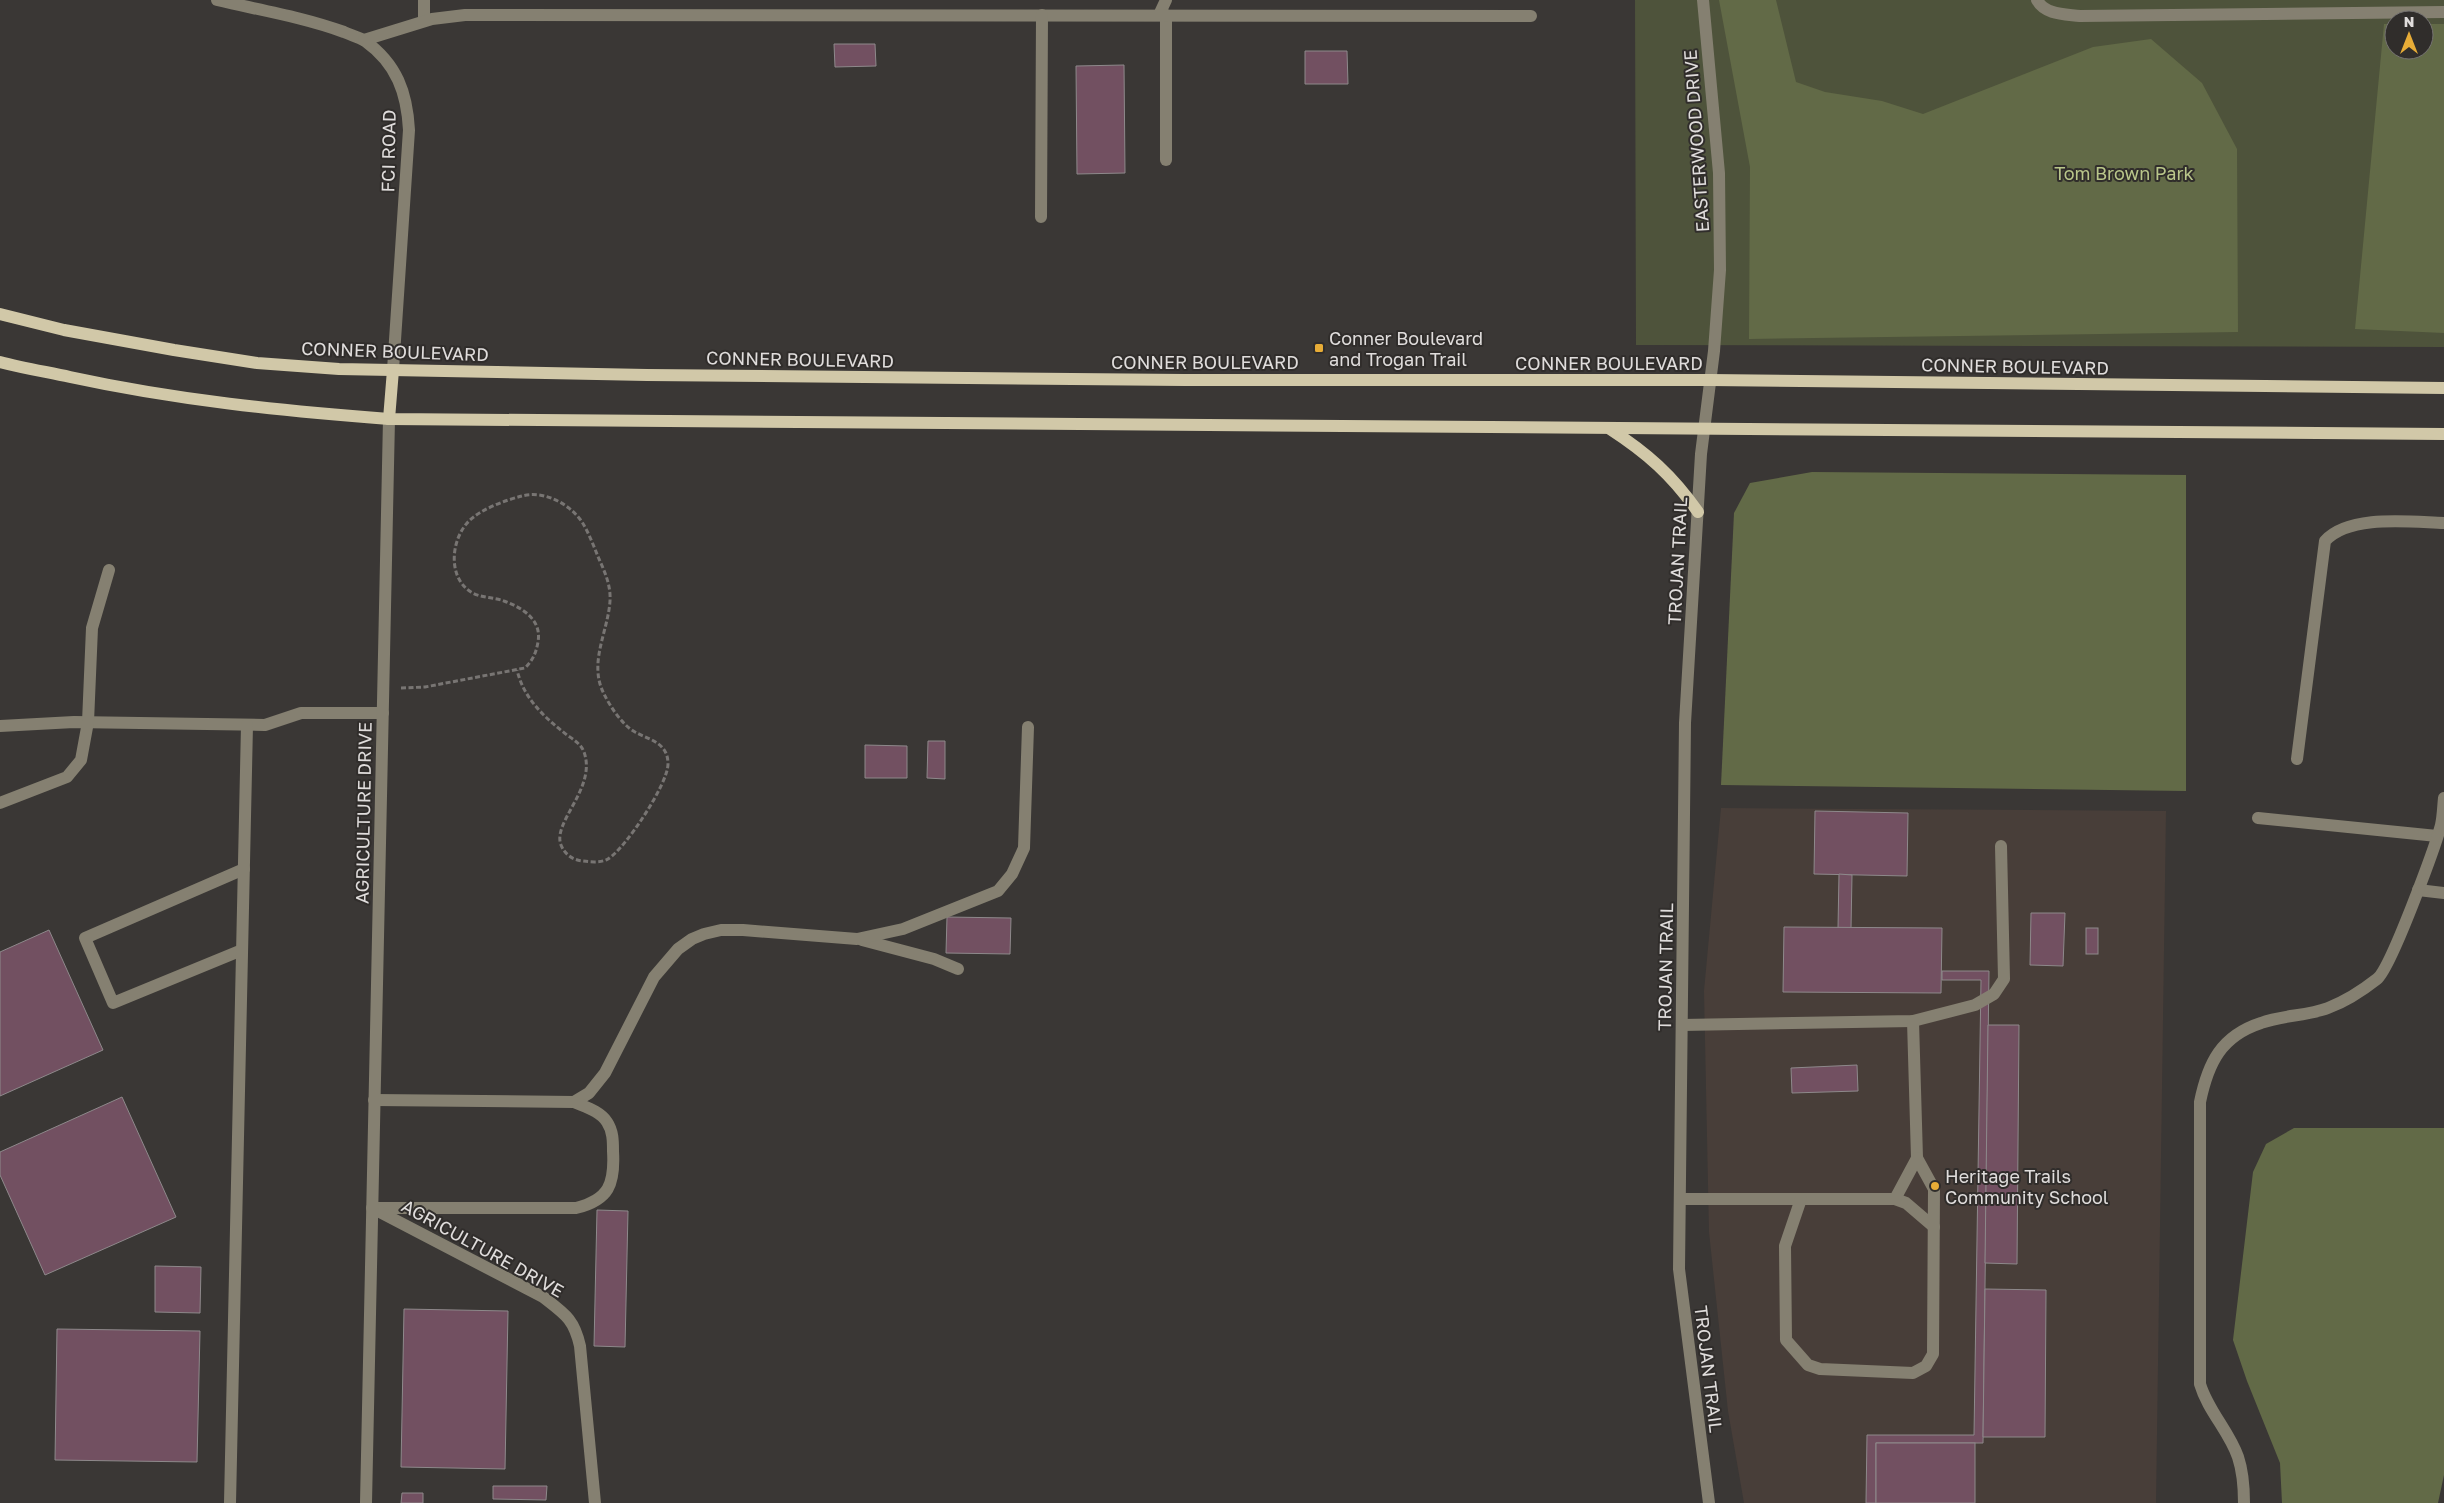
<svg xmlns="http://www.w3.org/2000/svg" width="2444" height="1503" font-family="'Golos Text',sans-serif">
<rect width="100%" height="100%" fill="#3a3735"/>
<path fill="#483e39" d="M 1721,808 L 2166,811 L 2156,1503 L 1744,1503 L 1728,1411 L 1709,1232 L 1704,991 Z"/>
<path fill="#4e533b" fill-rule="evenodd" d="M 1635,0 L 2444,0 L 2444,347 L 1636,345 ZM 2394,20 L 2424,20 L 2424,50 L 2394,50 Z"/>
<g fill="#626a47">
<path d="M 1719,0 L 1776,0 L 1796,82 L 1825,92 L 1882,101 L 1923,114 L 2093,47 L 2151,39 L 2202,83 L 2237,149 L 2238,332 L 1749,339 L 1750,167 Z"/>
<path d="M 2384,24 L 2394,24 L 2394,50 L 2424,50 L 2424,24 L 2444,24 L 2444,333 L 2355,329 Z"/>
<path d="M 1812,472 L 2186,475 L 2186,791 L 1721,785 L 1734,513 L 1750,483 Z"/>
<path d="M 2294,1128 L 2444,1128 L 2444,1475 L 2438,1503 L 2282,1503 L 2280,1463 L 2247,1381 L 2233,1340 L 2253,1172 L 2266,1144 Z"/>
</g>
<g fill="#725061" stroke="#8e898b">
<path d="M 834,44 L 875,44 L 876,66 L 835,67 Z"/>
<path d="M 1305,51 L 1347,51 L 1348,84 L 1305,84 Z"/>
<path d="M 1124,65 L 1125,173 L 1077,174 L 1076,66 Z"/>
<path d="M 928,741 L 945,741 L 945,779 L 927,778 Z"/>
<path d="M 865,745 L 907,746 L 907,778 L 865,778 Z"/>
<path d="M 1815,811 L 1908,813 L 1907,876 L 1814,874 Z"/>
<path d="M 1839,874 L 1852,875 L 1851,928 L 1838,928 Z"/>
<path d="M 2031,913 L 2065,913 L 2063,966 L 2030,965 Z"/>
<path d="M 947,917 L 1011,918 L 1010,954 L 946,953 Z"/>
<path d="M 1784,927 L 1942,928 L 1941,993 L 1783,992 Z"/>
<rect x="2086" y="928" width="12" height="26"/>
<path d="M 49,930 L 103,1050 L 0,1096 L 0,952 Z"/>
<path d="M 1942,971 L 1989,971 L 1983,1443 L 1876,1443 L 1876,1503 L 1866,1503 L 1867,1435 L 1974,1435 L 1981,980 L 1942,980 Z"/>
<path d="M 1988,1025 L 2019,1025 L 2017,1264 L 1985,1263 Z"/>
<path d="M 1857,1065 L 1858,1091 L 1792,1093 L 1791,1068 Z"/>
<path d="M 122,1097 L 176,1217 L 45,1275 L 0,1175 L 0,1152 Z"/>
<path d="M 597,1210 L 628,1211 L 625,1347 L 594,1346 Z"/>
<path d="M 155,1266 L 201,1267 L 200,1313 L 155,1312 Z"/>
<path d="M 1985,1289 L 2046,1290 L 2045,1437 L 1983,1437 Z"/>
<path d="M 404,1309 L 508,1311 L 505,1469 L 401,1467 Z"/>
<path d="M 57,1329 L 200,1331 L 197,1462 L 55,1460 Z"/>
<rect x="1876" y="1443" width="99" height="60"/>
<path d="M 493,1486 L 547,1486 L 546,1500 L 493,1499 Z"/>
<path d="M 402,1493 L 423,1493 L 423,1503 L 401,1503 Z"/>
</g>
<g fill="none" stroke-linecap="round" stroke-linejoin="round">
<path stroke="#787573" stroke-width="3" stroke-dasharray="5 2.5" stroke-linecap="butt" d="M 401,688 L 425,687 L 525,668 C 533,660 536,653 538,642 C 542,620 523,608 504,601 C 494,597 480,598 471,592 C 447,577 451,539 469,521 C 481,509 506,500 522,496 C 544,490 570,504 582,522 C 589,533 594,547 599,559 C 605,572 611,586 610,601 C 608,632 588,663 604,694 C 610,706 622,725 635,732 C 649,740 668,742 668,764 C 668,784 625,849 608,859 C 601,863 591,862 583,861 C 573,860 565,855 561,845 C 552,822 597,788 584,752 C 581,744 574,740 567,735 C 544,717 524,699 517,670"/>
<g stroke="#858071" stroke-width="12">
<path d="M 217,0 C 259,10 303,17 344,32 C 350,35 359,37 365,41 C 397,64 407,93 409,130 L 393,370"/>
<path d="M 1703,0 L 1719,173 L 1720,270 L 1714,351 L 1701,454 L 1685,723 L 1679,1269 L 1709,1503"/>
<path d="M 2037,0 C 2045,15 2065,14 2080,16 L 2444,12"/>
<path d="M 1159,15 L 1166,0"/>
<path d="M 1166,15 L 1166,160"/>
<path d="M 424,21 L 424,0"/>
<path d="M 364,40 L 432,19 L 465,15 L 1531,16"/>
<path d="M 1041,217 L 1042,15"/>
<path d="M 0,726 L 74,722 L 265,725 L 301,713 L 383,713"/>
<path d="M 2297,759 L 2325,541 C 2349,514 2411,522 2444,523"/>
<path d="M 0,803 L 67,777 L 81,760 L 88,722 L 92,628 L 109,570"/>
<path d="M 2258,818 L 2437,836"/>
<path d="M 2418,890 L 2444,893"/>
<path d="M 862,940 L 934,959 L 958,969"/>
<path d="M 242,950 L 113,1003 L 85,938 L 244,869"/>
<path d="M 1682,1025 L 1913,1021 L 1975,1005 L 1994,994 L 2004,979 L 2001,846"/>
<path d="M 574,1102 L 589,1093 L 605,1073 L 654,977 L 678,949 L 692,939 L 704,934 L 721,930 L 743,930 L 857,939 L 903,929 L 998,891 L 1012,874 L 1024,848 L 1028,727"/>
<path d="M 1680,1199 L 1895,1199 L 1906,1203 L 1934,1227"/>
<path d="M 1801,1199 L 1785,1246 L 1786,1340 L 1808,1365 L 1820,1369 L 1913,1373 L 1926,1366 L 1933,1354 L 1934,1189 L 1917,1158 L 1913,1021"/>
<path d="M 1895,1199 L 1917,1158"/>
<path d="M 372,1208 L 576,1208 C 609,1200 615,1184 613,1151 C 613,1141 613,1131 607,1122 C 600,1111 585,1107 574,1102 L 374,1100"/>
<path d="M 374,1209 L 543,1297 C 565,1314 574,1319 580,1346 L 595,1503"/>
<path d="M 230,1503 L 247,725"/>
<path d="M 366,1503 L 389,419"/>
<path d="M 2244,1503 C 2244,1487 2243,1472 2238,1457 C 2229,1431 2208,1411 2200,1384 L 2200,1102 C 2208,1063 2221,1036 2261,1023 C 2282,1015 2307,1016 2328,1008 C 2344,1002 2363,990 2377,979 C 2391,968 2435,847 2441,825 C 2443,816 2443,807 2444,798"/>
</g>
<g stroke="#d1c8a8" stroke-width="12">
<path d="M 0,314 L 64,330 L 174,350 L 257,363 L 339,369 L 647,375 L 1184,380 L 1710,380 L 2444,388"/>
<path d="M 0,362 C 23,368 47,372 70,377 C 176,400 282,411 389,419 L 2444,434"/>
<path d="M 389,419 L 393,370"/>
<path d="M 1610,429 C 1647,453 1672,475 1698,512"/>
</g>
</g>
<g fill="#e7ac37" stroke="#302d2b" stroke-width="2">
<rect x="1314" y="343" width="10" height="10" rx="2.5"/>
<circle cx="1935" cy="1186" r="5"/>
</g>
<g text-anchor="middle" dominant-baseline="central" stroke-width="4" stroke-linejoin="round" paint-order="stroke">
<g font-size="18" fill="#e0dddc" stroke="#302d2b">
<text transform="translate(1696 141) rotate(-94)">EASTERWOOD DRIVE</text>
<text transform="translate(388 151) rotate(-89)">FCI ROAD</text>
<text transform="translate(395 351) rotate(2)">CONNER BOULEVARD</text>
<text transform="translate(800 359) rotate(1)">CONNER BOULEVARD</text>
<text x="1205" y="362">CONNER BOULEVARD</text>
<text x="1609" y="363">CONNER BOULEVARD</text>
<text transform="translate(2015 366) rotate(1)">CONNER BOULEVARD</text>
<text transform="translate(1677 561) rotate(-87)">TROJAN TRAIL</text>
<text transform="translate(363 813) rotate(-89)">AGRICULTURE DRIVE</text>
<text transform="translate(1665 967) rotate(-89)">TROJAN TRAIL</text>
<text transform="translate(483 1248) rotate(29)">AGRICULTURE DRIVE</text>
<text transform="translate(1709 1369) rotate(83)">TROJAN TRAIL</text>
</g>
<g font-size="18" fill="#b9c68a" stroke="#302d2b">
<text x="2124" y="173">Tom Brown Park</text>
</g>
<g font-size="18" fill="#e0dddc" stroke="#302d2b" text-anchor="start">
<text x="1329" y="338">Conner Boulevard<tspan x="1329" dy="21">and Trogan Trail</tspan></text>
<text x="1945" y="1176">Heritage Trails<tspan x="1945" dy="21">Community School</tspan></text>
</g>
</g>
<g transform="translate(2409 35)"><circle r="24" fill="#302d2b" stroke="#767372"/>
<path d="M0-4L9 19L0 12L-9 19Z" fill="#e7ac37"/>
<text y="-8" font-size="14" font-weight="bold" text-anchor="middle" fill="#e0dddc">N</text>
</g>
</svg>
